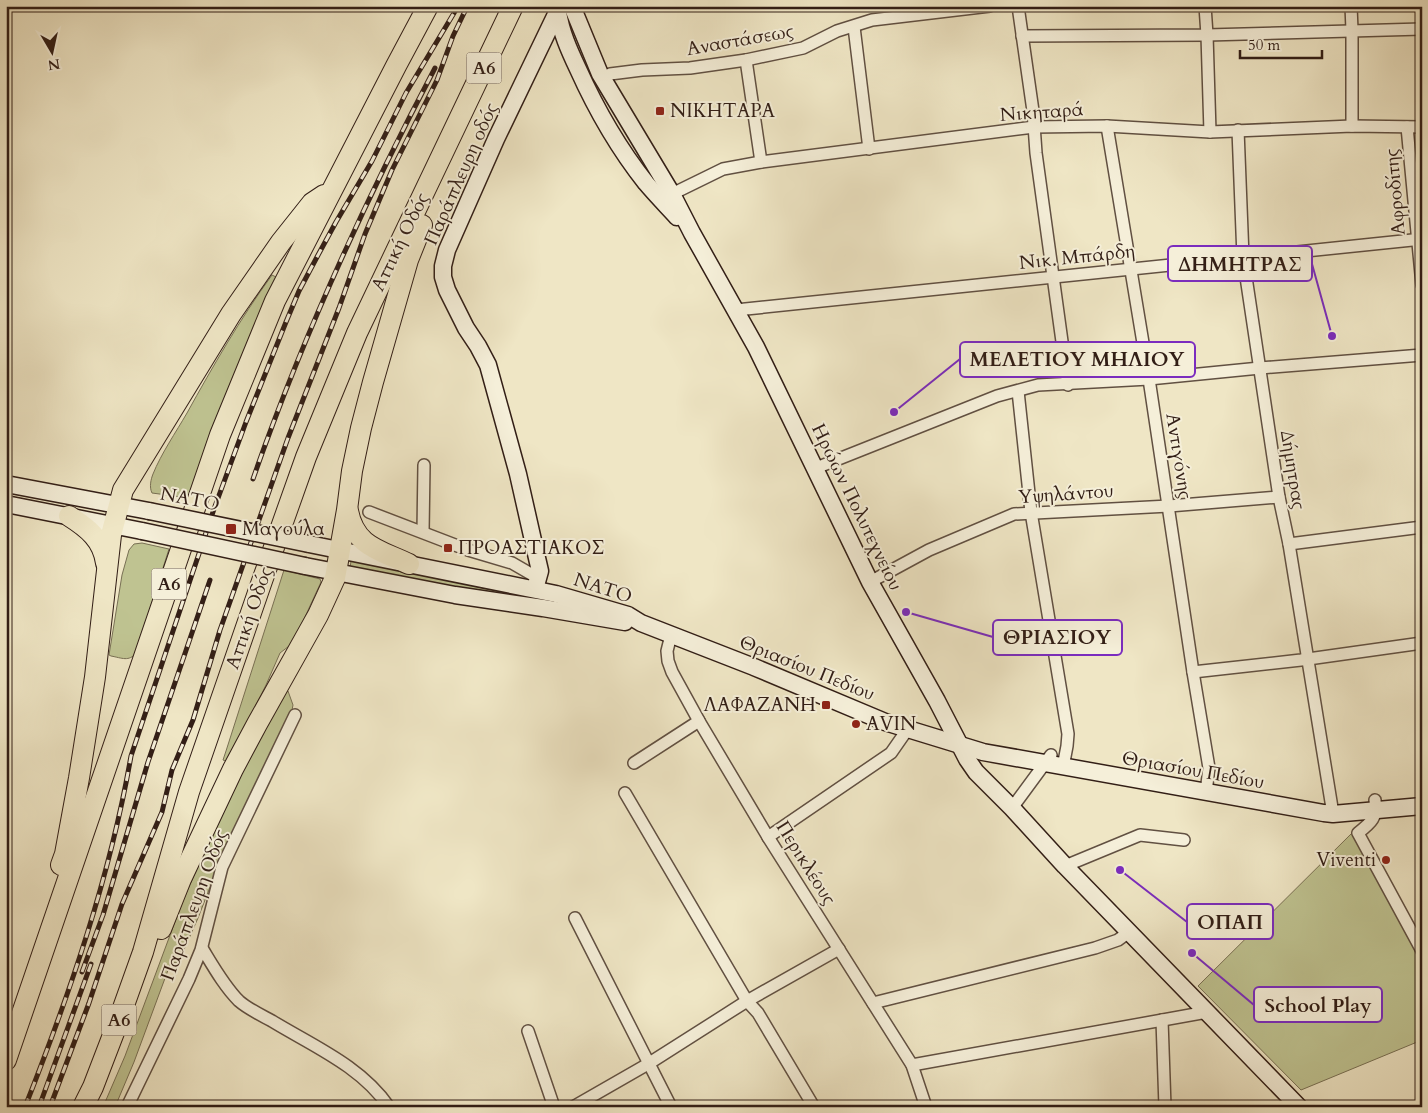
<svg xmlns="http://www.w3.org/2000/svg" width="1428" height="1113" font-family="Cardo,serif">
<rect width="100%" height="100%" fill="#efe6c5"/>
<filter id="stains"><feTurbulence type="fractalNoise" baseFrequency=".004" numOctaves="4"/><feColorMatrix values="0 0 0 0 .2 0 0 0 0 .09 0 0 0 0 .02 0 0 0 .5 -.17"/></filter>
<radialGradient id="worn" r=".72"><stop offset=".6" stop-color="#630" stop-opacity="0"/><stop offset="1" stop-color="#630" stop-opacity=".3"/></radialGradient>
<g fill="#bfc391" stroke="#787054">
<path d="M 272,275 L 278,278 L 189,498 L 152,493 C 149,487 151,479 153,474 C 161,454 176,432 187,413 C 213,366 240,319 272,275 Z"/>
<path d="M 142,543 L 169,549 L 136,653 C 129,662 122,658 111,656 L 109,655 L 122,575 L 129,550 L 134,544 Z"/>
<path d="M 351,561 L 543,596 L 541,602 L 350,568 Z"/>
<path d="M 284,570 L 320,579 L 321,582 L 293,643 L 280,653 L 266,685 L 228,762 L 223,760 L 226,751 Z"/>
<path d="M 286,691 L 288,691 L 293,705 L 291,715 L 228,841 L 198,918 L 178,963 L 171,962 L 134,1062 L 115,1107 L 103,1107 L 125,1056 L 182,903 L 205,850 L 249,758 Z"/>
<path d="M 1353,832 L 1422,963 L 1422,1040 L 1301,1090 L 1198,986 Z"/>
</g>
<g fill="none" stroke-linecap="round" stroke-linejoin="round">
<defs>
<g id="street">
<path d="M 1018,6 L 1033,111 L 1036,153 L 1068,385"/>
<path d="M 1205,6 L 1207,35 L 1210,132"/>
<path d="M 1351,6 L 1352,30 L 1352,126"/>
<path d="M 854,27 L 869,149"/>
<path d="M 1022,36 L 1207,35 L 1422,29"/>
<path d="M 746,60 L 761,162"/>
<path d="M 610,74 L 642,70 L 690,68 L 746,60 L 803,48 L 837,31 L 872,20 L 990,6"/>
<path d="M 1107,126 L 1149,379 L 1193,672 L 1209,768 L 1206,792"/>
<path d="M 1407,127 L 1422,285"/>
<path d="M 1238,130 L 1243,257 L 1279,497 L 1289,544 L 1333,814"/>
<path d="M 672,194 L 723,169 L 761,162 L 1034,127 L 1107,126 L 1210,132 L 1352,126 L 1422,127"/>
<path d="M 736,310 L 1422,239"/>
<path d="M 1018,391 L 1031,512 L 1068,734 L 1067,746 L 1063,767"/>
<path d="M 816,468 L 997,396 L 1038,385 L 1149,379 L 1260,368 L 1422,355"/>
<path d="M 369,512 L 468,550 L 512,563 L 538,578"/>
<path d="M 423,532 L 424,465"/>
<path d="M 1289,544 L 1422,527"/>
<path d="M 870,582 L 929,550 L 1014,514 L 1169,506 L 1279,497"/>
<path d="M 671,635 L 667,651 L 668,661 L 672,672 L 699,721 L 768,837 L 912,1065 L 926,1107"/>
<path d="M 1193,672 L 1301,660 L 1422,643"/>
<path d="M 634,763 L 699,721"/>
<path d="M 625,793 L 747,1001 L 758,1013 L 814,1107"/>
<path d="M 1375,800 C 1377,818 1372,822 1358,833 L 1422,951"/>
<path d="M 1012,808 L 1051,755"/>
<path d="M 768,837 L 891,753 L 907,730"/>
<path d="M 1065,866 L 1140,835 L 1184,840"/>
<path d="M 575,918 L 671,1107"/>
<path d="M 202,948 C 213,966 224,986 239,1001 C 248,1009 261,1015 272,1021 C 313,1046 361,1066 389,1107"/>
<path d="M 873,1003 L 1095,948 L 1118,940 L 1129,932"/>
<path d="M 1162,1020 L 1165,1107"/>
<path d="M 528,1031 L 554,1107"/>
<path d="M 912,1065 L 1207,1012"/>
<path d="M 127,1107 L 189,979 L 201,950 L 222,867 L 295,715"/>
<path d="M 573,1107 L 648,1064 L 747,1001 L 839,949"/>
</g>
<g id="secondary">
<path d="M 572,6 L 600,74 L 672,194 L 692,233 L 756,347 L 870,582 L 937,701 L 967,759 L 976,772 L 1012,808 L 1065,866 L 1299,1107"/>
<path d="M 558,12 C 561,32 569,50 578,69 C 596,109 619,149 646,183 C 656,195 667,206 677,217"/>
<path d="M 6,484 L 149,511"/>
<path d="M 6,504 L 142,531"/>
<path d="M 309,544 L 556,594 L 628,615 L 641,623 L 754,667 L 885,722 L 983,752 L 1324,813 L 1333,814 L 1422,806"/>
<path d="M 305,566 L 455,595 L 543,608 L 625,622"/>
<path d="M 535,589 L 540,571 L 537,558 L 518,474 L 488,365 L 478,346 L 466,328 L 447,290 L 443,277 L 443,266 L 447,250 L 496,139 L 560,6"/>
</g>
<g id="highway">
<path d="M 348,511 C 355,547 380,550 409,564"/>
<path d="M 69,516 C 88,528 103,540 106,563"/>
<path d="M 61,865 L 65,854 L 79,778 L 95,677 L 111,535 L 123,490 L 231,314 L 281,242 L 312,203 L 324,195"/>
<path d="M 161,929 L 181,879 L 233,769 L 257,724 L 318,615 L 335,578 L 347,510 L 352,471 L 361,428 L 373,382 L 408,260 L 422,225"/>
<path d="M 6,1060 L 220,435 L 275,301 L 396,66 L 428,6"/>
<path d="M 83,1107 L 93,1087 L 118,1022 L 143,952 L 189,792 L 262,581 L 306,457 L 357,333 L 513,6"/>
</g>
</defs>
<use href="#street" stroke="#615042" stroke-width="14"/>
<use href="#secondary" stroke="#321e16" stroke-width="19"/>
<use href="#highway" stroke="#321e16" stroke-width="22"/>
<use href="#street" stroke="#f5efd9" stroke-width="11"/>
<use href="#secondary" stroke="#f5efd9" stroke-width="16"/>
<use href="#highway" stroke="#efe6c5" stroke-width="20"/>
<defs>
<g id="rail">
<path d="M 253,479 C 302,338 365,201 435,68"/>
<path d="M 82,972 L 103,915 L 148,762 L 210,580"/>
<path d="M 25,1107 C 70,993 110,877 131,756 L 214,509 L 246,422 L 286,322 L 299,291 L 317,257 L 336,222 L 372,161 L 406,93 L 457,8"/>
<path d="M 39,1107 L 91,964"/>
<path d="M 50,1107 L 89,1003 L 122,904 L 162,812 L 172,770 L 193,720 L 220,630 L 288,438 L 339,308 L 365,234 L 392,170 L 437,80 L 453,36 L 465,11"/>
</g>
</defs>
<use href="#rail" stroke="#321e16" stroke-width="5"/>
<use href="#rail" stroke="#f5efd9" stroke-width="3" stroke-dasharray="9" stroke-linecap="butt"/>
<defs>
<g id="secondary-bridge">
<path d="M 149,511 L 309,544"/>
<path d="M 142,531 L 305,566"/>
</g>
</defs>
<use href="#secondary-bridge" stroke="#321e16" stroke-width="19" stroke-linecap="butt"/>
<use href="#secondary-bridge" stroke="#f5efd9" stroke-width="16"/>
</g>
<g fill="#8f2418" stroke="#f5efd9" stroke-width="2">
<rect x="655" y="106" width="10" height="10" rx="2.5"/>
<rect x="225" y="523" width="12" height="12" rx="2.5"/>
<rect x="443" y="543" width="10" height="10" rx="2.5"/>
<rect x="821" y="700" width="10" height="10" rx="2.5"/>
<circle cx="856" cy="724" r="5"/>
<circle cx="1386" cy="860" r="5"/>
</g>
<g text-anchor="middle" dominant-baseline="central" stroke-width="4" stroke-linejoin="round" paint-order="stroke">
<g fill="#f5efd9" stroke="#6c5d50" stroke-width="1">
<rect x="466.5" y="52.5" width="35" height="31" rx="4"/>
<rect x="151.5" y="568.5" width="35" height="31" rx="4"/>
<rect x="101.5" y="1004.5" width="35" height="31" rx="4"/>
</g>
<g font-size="18" font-weight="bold" fill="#321e16">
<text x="484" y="68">Α6</text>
<text x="169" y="584">Α6</text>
<text x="119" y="1020">Α6</text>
</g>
<g font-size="19" fill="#321e16" stroke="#f5efd9">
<text transform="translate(740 40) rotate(-10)">Αναστάσεως</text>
<text transform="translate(1042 112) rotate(-4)">Νικηταρά</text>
<text transform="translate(461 174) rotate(-66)">Παράπλευρη οδός</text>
<text transform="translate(1395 192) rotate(-95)">Αφροδίτης</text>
<text transform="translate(400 242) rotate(-64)">Αττική Οδός</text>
<text transform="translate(1077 257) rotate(-6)">Νικ. Μπάρδη</text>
<text transform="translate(1179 456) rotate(81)">Αντιγόνης</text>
<text transform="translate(1293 470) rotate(81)">Δήμητρας</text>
<text transform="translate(1066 494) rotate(-4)">Υψηλάντου</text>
<text transform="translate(190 499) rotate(11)">ΝΑΤΟ</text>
<text transform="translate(857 507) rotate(64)">Ηρώων Πολυτεχνείου</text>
<text transform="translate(603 588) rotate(18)">ΝΑΤΟ</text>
<text transform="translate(249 618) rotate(-71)">Αττική Οδός</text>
<text transform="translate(807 668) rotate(22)">Θριασίου Πεδίου</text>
<text transform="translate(1193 770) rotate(10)">Θριασίου Πεδίου</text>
<text transform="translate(806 863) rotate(58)">Περικλέους</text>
<text transform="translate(194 905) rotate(-70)">Παράπλευρη Οδός</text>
</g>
<g font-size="19" fill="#321e16" stroke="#f5efd9" text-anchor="start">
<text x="670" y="111">ΝΙΚΗΤΑΡΑ</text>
<text x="242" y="529">Μαγούλα</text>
<text x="458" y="548">ΠΡΟΑΣΤΙΑΚΟΣ</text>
<text x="816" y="705" text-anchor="end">ΛΑΦΑΖΑΝΗ</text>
<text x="866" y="724">AVIN</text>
<text x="1376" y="860" text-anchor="end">Viventi</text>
</g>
</g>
<path fill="none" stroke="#7b2cbf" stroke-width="2" d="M1332 336L1312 264M894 412L960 359M906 612L993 637M1120 870L1187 922M1192 953L1254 1005"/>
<g fill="#7b2cbf" stroke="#f5efd9" stroke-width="2">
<circle cx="1332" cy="336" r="5"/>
<circle cx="894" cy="412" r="5"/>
<circle cx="906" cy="612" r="5"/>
<circle cx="1120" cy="870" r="5"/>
<circle cx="1192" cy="953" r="5"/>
</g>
<g fill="#f5efd9" stroke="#7b2cbf" stroke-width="2">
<rect x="1168" y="246" width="144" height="35" rx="5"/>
<rect x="960" y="342" width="235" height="35" rx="5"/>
<rect x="993" y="620" width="129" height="35" rx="5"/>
<rect x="1187" y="904" width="86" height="35" rx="5"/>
<rect x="1254" y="987" width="128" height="35" rx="5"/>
</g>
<g font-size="20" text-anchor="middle" font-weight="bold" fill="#321e16">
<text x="1240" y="271">ΔΗΜΗΤΡΑΣ</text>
<text x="1077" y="366">ΜΕΛΕΤΙΟΥ ΜΗΛΙΟΥ</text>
<text x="1057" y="644">ΘΡΙΑΣΙΟΥ</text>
<text x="1230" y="929">ΟΠΑΠ</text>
<text x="1318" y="1012">School Play</text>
</g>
<rect width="1428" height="1113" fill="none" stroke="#efe6c5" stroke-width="25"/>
<rect x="8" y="8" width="1413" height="1098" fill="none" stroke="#321e16" stroke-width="2.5"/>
<rect x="12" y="12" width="1403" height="1088" fill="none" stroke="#321e16"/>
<g transform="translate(52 52) rotate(171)" stroke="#f5efd9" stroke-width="4" paint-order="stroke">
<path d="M0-4L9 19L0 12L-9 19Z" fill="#321e16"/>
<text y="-8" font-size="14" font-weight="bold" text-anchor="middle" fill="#321e16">N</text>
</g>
<path d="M1240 50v8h82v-8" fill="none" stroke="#321e16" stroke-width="2.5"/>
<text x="1248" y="50" font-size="15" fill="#321e16" stroke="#f5efd9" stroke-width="4" paint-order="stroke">50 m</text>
<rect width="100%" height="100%" filter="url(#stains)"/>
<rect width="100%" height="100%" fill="url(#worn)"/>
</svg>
